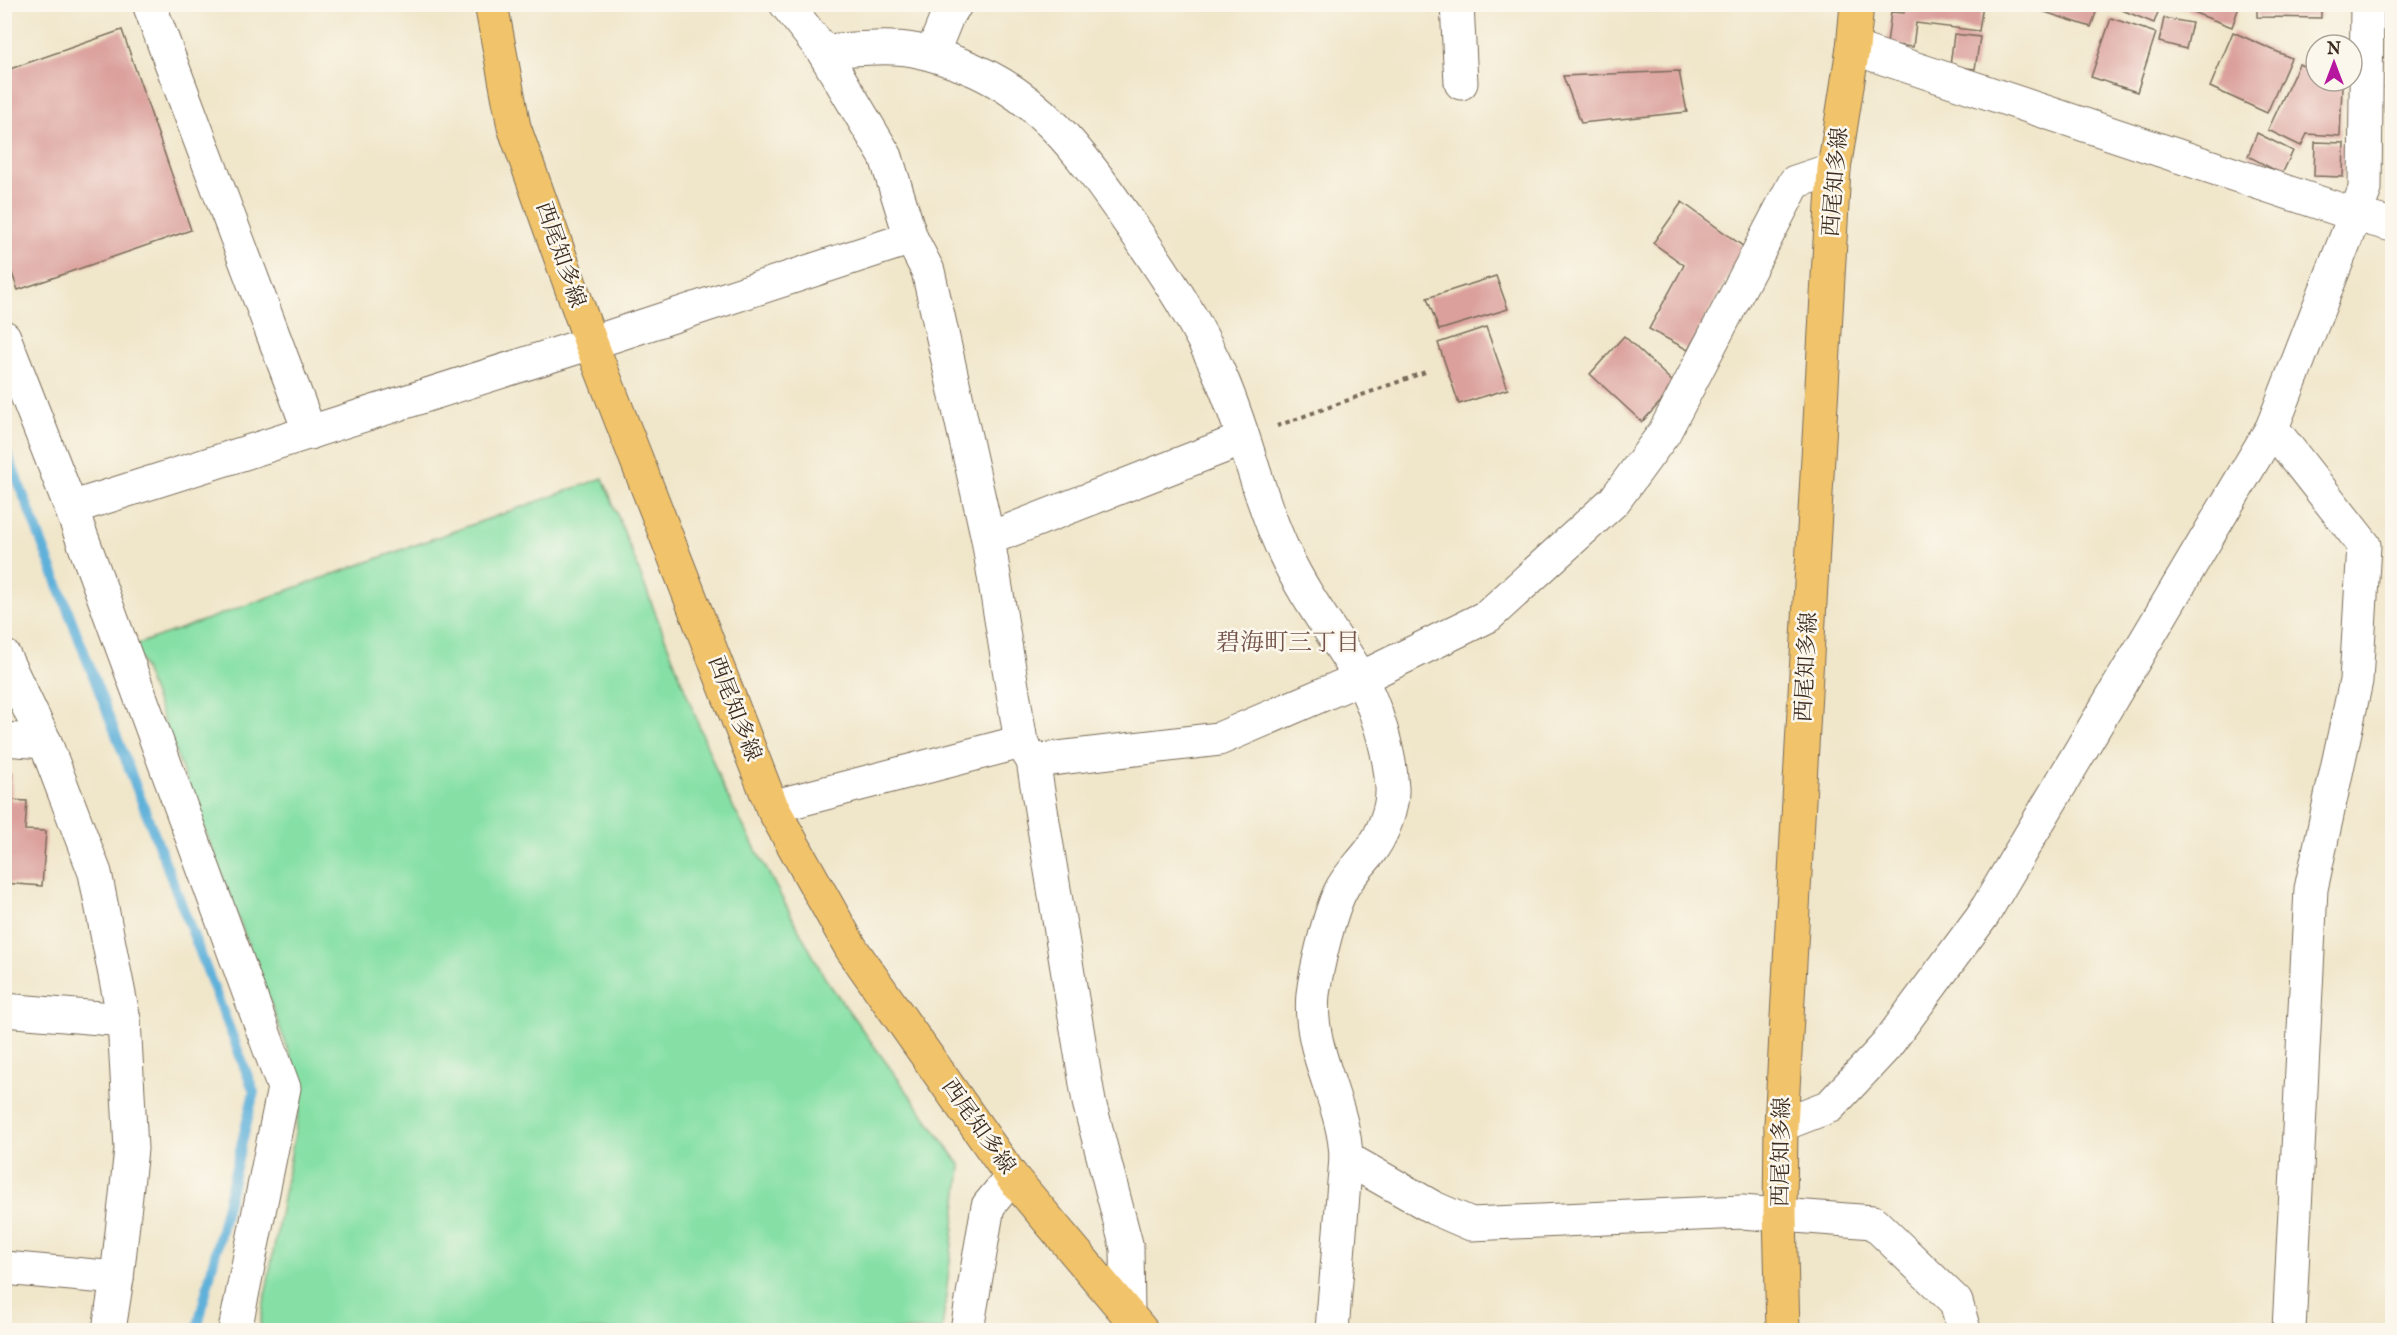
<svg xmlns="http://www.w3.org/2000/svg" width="2397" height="1335" font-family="'IM FELL English','Noto Serif JP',serif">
<rect width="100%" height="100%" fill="#fbf7ec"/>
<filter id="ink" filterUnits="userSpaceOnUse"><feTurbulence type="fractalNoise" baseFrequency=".0167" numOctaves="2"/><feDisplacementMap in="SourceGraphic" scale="12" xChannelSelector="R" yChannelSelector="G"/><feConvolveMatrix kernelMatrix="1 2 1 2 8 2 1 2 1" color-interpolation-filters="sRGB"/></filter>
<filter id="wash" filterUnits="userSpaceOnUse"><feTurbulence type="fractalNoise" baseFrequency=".008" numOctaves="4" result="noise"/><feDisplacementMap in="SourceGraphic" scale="24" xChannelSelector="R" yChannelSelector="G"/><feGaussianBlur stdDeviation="1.35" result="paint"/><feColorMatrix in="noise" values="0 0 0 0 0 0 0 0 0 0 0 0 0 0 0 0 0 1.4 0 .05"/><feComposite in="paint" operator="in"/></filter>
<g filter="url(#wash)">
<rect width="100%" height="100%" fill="#f0e6ca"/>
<path fill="#86e0a6" stroke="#608562" stroke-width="1.5" d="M 603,478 L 724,790 L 825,978 L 961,1166 L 942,1330 L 259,1330 L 303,1089 L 135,645 Z"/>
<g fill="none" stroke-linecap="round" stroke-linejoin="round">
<path stroke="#5fb1da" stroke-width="10" d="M 4,445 L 254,1092 L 197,1330"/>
</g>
<g id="blocks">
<g fill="#dba09c">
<path d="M 1905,4 L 1983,4 L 1979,31 L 1916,23 L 1913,47 L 1887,44 L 1891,12 L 1904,13 Z"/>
<path d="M 2029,4 L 2099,4 L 2091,27 L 2029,7 Z"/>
<path d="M 2107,4 L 2161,4 L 2154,23 Z"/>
<path d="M 2171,4 L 2240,4 L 2232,27 Z"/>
<path d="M 2257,4 L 2321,4 L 2321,18 L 2257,17 Z"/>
<rect x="2386" y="4" width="6" height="12"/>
<path d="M 2111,18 L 2156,33 L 2137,92 L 2091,77 Z"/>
<path d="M 2164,18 L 2192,23 L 2186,49 L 2159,42 Z"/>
<path d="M 122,30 L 191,230 L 18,290 L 4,251 L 4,71 Z"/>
<path d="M 2233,32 L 2291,58 L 2267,113 L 2210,87 Z"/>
<path d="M 1954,34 L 1980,37 L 1975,69 L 1950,66 Z"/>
<path d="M 2389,36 L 2392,36 L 2392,82 L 2390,82 Z"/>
<path d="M 2299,64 L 2316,72 L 2316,81 L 2333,81 L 2342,86 L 2340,136 L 2307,134 L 2301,146 L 2268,130 Z"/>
<path d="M 1679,71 L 1687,112 L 1581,123 L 1563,76 Z"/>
<path d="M 2257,133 L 2293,151 L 2282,174 L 2248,156 Z"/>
<path d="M 2315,142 L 2344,143 L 2343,177 L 2314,176 Z"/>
<path d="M 1682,202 L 1744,247 L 1688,350 L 1649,329 L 1684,265 L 1653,243 Z"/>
<path d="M 1496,276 L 1508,309 L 1439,330 L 1427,298 Z"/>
<path d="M 1486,327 L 1508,389 L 1459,404 L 1438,343 Z"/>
<path d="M 1624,336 L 1676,385 L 1642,422 L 1590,374 Z"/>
<path d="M 4,773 L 12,774 L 11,800 L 27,801 L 25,830 L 46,831 L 42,886 L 4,883 Z"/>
</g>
</g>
</g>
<g filter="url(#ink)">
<use href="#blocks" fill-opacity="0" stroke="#7a6c5a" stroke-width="1.5"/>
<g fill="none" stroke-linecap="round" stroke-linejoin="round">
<defs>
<g id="minor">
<path d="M 149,4 L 310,433"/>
<path d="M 786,4 L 823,51 L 886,157 L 911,238 L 928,271 L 988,539 L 1021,742 L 1033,761 L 1089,1102 L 1127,1248 L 1128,1314"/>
<path d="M 1457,4 L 1461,83"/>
<path d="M 1853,48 L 2356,215 L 2392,225"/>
<path d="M 823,51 C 846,50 870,47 893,48 C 914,48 935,55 954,62 C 1039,91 1082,155 1131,225 C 1166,275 1200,326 1223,382 C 1247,439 1259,499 1285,554 C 1305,597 1334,634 1358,674 C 1376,705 1390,752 1392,788 C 1393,809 1382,836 1369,853 C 1359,866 1347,877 1340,892 C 1329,915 1316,970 1313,994 C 1307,1052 1345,1103 1346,1158 L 1332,1330"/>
<path d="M 932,54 L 948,14 L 956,4"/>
<path d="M 4,337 L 71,508 L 284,1088 L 235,1330"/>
<path d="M 2272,428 L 2364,545 L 2356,681 L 2311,889 L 2289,1330"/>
<path d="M 71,508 L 591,343 L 911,238"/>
<path d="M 988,539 L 1243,439"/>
<path d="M 4,739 L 45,742"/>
<path d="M 1033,761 L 1219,739 L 1361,678 L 1488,616 L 1614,501 L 1664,433 L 1795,182 L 1834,169"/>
<path d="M 772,807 L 1021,742"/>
<path d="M 4,1010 L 124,1020"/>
<path d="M 1346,1158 L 1434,1208 L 1471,1224 L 1742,1212 L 1873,1222 L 1956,1302 L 1964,1330"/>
<path d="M 4,1268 L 117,1278"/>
<path d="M 967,1330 L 988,1206 L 1012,1177"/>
</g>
<g id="tertiary">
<path d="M 4,656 L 45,742 L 95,873 L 124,1020 L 131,1149 L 117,1278 L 109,1330"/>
<path d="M 1781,1125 L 1830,1106 L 1886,1046 L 1983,915 L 2272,428 L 2365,189 L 2367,4"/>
</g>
<g id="primary">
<path d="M 491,4 L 514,127 L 591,343 L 772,807 L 851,948 L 1012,1177 L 1141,1330"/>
<path d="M 1783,1330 L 1780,1215 L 1781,1125 L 1834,169 L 1853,48 L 1857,4"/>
</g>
</defs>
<use href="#minor" stroke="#7a6c5a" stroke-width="35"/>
<use href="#tertiary" stroke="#7a6c5a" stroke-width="35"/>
<use href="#primary" stroke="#7a6c5a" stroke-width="35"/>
<path stroke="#7a6c5a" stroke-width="4" stroke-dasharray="4.5 4.5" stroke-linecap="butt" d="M 1277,426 L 1428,371"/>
<use href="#minor" stroke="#fff" stroke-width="33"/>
<use href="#tertiary" stroke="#fff" stroke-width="33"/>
<use href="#primary" stroke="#f1c36a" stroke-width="33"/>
</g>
</g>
<g text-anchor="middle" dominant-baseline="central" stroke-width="5" stroke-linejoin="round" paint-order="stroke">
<g font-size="22" fill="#3b2a1e" stroke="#fbf7ec">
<text transform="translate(1836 182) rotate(-85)">西尾知多線</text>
<text transform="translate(560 255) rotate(71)">西尾知多線</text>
<text transform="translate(1807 667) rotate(-87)">西尾知多線</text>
<text transform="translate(734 709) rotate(69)">西尾知多線</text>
<text transform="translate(978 1127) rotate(55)">西尾知多線</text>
<text transform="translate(1782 1152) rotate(-89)">西尾知多線</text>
</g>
<g font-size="24" fill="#73534a" stroke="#fbf7ec">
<text x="1288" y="643">碧海町三丁目</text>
</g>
</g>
<rect width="2397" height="1335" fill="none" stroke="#fbf7ec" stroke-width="24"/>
<g transform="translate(2334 63)"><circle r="28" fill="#fbf7ec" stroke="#aea59a" stroke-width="1.5"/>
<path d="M0-4.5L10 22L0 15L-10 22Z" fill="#b5179e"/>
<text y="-9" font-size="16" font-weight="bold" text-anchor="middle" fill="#3b2a1e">N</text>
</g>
</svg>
